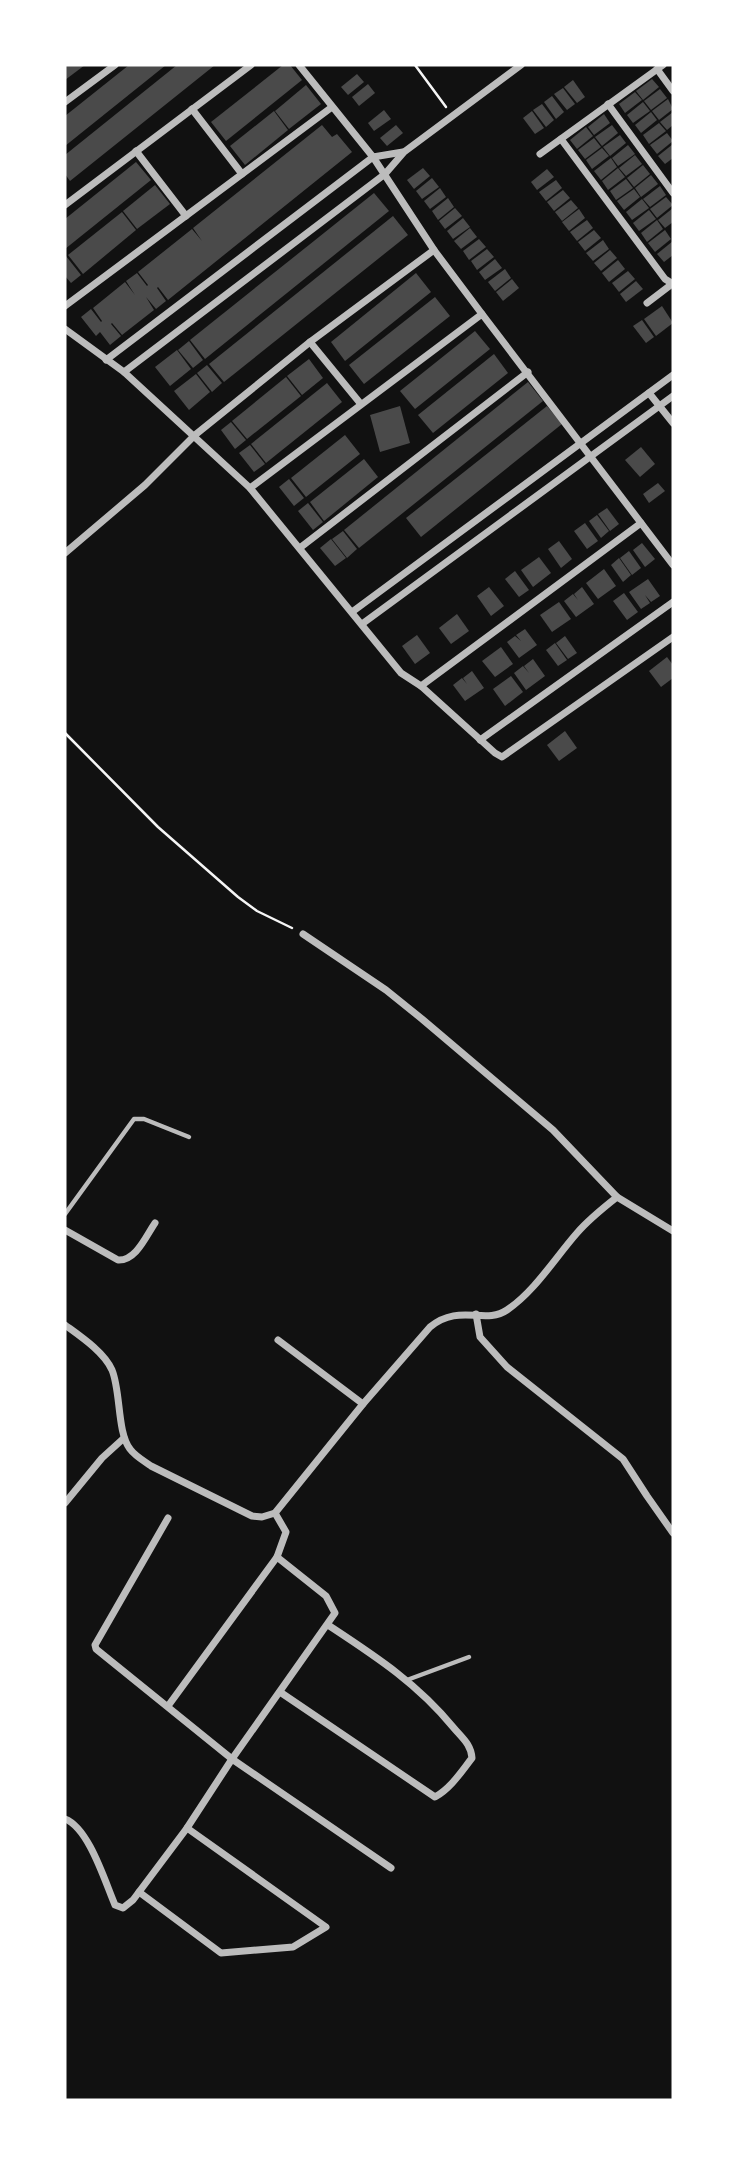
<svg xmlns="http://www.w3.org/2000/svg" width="738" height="2165" font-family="Signika,sans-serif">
<rect width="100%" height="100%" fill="#111"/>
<g fill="#4a4a4a">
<path d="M 65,65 L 85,65 L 65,80 Z"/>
<path d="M 129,65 L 166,65 L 65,146 L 65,116 Z"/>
<path d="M 177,65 L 215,65 L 70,181 L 65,174 L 65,155 Z"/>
<path d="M 283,65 L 290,65 L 302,80 L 226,141 L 211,122 Z"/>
<path d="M 357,74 L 364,82 L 348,95 L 341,87 Z"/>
<path d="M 652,79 L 659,87 L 643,100 L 636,91 Z"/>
<path d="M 573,80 L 585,97 L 577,103 L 564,87 Z"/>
<path d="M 368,84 L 375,93 L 359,106 L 352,97 Z"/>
<path d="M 306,85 L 321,104 L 289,129 L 275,111 Z"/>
<path d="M 563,88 L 575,104 L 567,110 L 554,94 Z"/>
<path d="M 660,89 L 667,98 L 651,110 L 644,101 Z"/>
<path d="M 635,92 L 642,100 L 625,113 L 619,104 Z"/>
<path d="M 552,96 L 564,112 L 556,119 L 544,102 Z"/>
<path d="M 668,99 L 673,109 L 659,120 L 652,111 Z"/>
<path d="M 643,102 L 650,111 L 633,123 L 627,115 Z"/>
<path d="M 542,104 L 554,120 L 546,127 L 533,110 Z"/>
<path d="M 384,110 L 391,119 L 374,131 L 368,123 Z"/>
<path d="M 274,111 L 288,130 L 245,165 L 230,146 Z"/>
<path d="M 532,111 L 544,128 L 535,134 L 523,118 Z"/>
<path d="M 651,112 L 657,120 L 641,133 L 635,125 Z"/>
<path d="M 673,112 L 673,125 L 667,130 L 660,122 Z"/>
<path d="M 604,114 L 610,123 L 594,135 L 588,127 Z"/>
<path d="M 659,123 L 666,131 L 649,144 L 643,135 Z"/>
<path d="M 322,125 L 332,137 L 337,134 L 352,152 L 168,300 L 158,287 L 157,288 L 166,301 L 156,309 L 146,297 L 154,310 L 122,335 L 112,323 L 111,324 L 121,336 L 110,345 L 100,332 L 96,336 L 81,317 L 91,309 L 101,322 L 102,321 L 93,308 L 125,282 L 135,295 L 126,281 L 137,273 L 147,286 L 148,285 L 138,272 L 192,229 L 202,241 L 193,228 Z"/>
<path d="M 396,125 L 403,133 L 387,146 L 380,138 Z"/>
<path d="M 612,125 L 618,133 L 602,146 L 595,137 Z"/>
<path d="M 586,127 L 593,136 L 577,149 L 570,140 Z"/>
<path d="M 667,133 L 673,141 L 657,154 L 650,145 Z"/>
<path d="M 620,135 L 626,143 L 610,156 L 603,147 Z"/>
<path d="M 594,138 L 601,147 L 585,159 L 578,150 Z"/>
<path d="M 673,144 L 673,158 L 665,164 L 658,156 Z"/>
<path d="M 628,145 L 635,154 L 618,166 L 612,158 Z"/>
<path d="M 602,148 L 609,156 L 592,169 L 586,160 Z"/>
<path d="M 635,155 L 642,164 L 626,176 L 619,168 Z"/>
<path d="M 611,158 L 617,167 L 601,180 L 594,171 Z"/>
<path d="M 136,162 L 151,180 L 65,249 L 65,219 Z"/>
<path d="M 643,165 L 650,174 L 634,187 L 627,178 Z"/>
<path d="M 423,168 L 430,176 L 414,189 L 407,180 Z"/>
<path d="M 618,168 L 625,177 L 608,190 L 602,181 Z"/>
<path d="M 547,169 L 554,177 L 537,190 L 531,182 Z"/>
<path d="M 651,175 L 658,184 L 641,197 L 635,188 Z"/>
<path d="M 432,178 L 439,187 L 422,199 L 416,191 Z"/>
<path d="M 626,179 L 633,188 L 616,200 L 610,191 Z"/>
<path d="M 556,180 L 562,188 L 546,201 L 539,192 Z"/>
<path d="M 155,185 L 170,204 L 137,229 L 123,211 Z"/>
<path d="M 660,186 L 666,195 L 650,207 L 643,199 Z"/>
<path d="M 440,188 L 446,197 L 430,209 L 424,201 Z"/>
<path d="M 634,189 L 640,197 L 624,210 L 617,201 Z"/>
<path d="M 563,190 L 570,198 L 554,211 L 547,202 Z"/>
<path d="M 374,193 L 389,211 L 205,359 L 190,340 Z"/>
<path d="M 666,197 L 673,205 L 657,218 L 650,209 Z"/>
<path d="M 448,198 L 454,207 L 438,220 L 432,211 Z"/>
<path d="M 642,199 L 649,208 L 632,220 L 626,212 Z"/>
<path d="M 571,200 L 578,208 L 562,221 L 555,212 Z"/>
<path d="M 455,208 L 462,216 L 445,229 L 439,221 Z"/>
<path d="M 673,208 L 673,222 L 665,228 L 658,220 Z"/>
<path d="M 579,209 L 585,218 L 569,231 L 562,222 Z"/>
<path d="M 649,210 L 656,219 L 639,231 L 633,223 Z"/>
<path d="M 122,212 L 136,230 L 83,274 L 68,255 Z"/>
<path d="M 393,216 L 408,235 L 224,382 L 209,364 Z"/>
<path d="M 463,218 L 470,227 L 453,239 L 447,231 Z"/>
<path d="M 587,220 L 593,228 L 577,241 L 570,232 Z"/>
<path d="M 657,220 L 663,229 L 647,242 L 641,233 Z"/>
<path d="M 470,228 L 477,237 L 461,249 L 454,241 Z"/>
<path d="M 594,230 L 601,238 L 585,251 L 578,242 Z"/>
<path d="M 665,230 L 671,239 L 655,252 L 648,243 Z"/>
<path d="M 479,239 L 486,247 L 469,260 L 463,251 Z"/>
<path d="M 603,240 L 609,249 L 593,261 L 586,253 Z"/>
<path d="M 673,241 L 673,255 L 664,262 L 657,254 Z"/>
<path d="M 487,249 L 494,257 L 477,270 L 471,261 Z"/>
<path d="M 610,250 L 617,258 L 601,271 L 594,263 Z"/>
<path d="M 66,256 L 81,275 L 71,283 L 65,276 Z"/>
<path d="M 495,259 L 502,268 L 485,280 L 479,272 Z"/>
<path d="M 618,260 L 625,269 L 609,282 L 602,273 Z"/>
<path d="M 505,269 L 511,278 L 495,291 L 488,282 Z"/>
<path d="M 628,271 L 635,279 L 619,292 L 612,283 Z"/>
<path d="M 416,273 L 431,292 L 345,361 L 331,342 Z"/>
<path d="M 512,279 L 519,288 L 503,301 L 496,292 Z"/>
<path d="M 636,281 L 643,289 L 626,302 L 620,294 Z"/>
<path d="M 435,297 L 450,316 L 364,384 L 349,365 Z"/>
<path d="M 662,306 L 673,323 L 656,336 L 644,319 Z"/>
<path d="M 642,320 L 654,337 L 646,343 L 633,326 Z"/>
<path d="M 475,331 L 490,349 L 415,409 L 400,391 Z"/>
<path d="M 189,341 L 203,360 L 193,368 L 178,350 Z"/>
<path d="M 177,350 L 191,369 L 170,386 L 155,367 Z"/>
<path d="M 494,354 L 508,373 L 433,433 L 418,415 Z"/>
<path d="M 309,359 L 323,378 L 302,395 L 287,376 Z"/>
<path d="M 207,365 L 222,383 L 212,392 L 197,373 Z"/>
<path d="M 196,374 L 210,392 L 189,410 L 174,391 Z"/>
<path d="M 286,377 L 301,396 L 247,439 L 232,421 Z"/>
<path d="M 528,382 L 543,401 L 359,548 L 344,530 Z"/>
<path d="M 327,383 L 342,402 L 266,463 L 251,444 Z"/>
<path d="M 400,406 L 410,443 L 380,452 L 370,415 Z"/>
<path d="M 547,406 L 562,424 L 421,537 L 406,518 Z"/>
<path d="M 231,422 L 246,440 L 235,449 L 221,430 Z"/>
<path d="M 345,435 L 360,454 L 306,497 L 291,478 Z"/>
<path d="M 250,445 L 265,464 L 254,472 L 239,453 Z"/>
<path d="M 641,447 L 655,464 L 640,477 L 625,460 Z"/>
<path d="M 364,459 L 378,477 L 324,521 L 310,502 Z"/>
<path d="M 289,479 L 304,498 L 294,506 L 279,487 Z"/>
<path d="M 658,483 L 665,491 L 649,503 L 643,494 Z"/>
<path d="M 308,503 L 323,522 L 313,530 L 298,511 Z"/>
<path d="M 607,508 L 619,524 L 610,531 L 598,514 Z"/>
<path d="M 597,515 L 609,531 L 601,538 L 589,521 Z"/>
<path d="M 585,523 L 598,541 L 587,549 L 574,531 Z"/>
<path d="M 343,531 L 357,549 L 347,558 L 332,539 Z"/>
<path d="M 331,539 L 346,558 L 335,566 L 320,548 Z"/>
<path d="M 559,541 L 572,559 L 561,568 L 548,549 Z"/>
<path d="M 642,543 L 655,559 L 645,567 L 633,550 Z"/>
<path d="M 629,551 L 641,568 L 632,575 L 620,558 Z"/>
<path d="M 539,557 L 551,573 L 533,587 L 521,570 Z"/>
<path d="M 619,558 L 631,575 L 623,582 L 611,565 Z"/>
<path d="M 604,569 L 616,586 L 598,599 L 586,583 L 595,576 L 601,583 L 595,576 Z"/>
<path d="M 515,571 L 529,590 L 519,597 L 505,579 Z"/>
<path d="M 648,579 L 660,596 L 651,602 L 645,595 L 650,603 L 641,609 L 629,592 Z"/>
<path d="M 489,587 L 504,606 L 491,616 L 477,596 Z"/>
<path d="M 582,587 L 594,604 L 576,617 L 564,601 L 573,594 L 578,600 L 574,594 Z"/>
<path d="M 624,593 L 638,612 L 627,620 L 613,601 Z"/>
<path d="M 559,602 L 571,619 L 552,632 L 540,615 Z"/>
<path d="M 457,614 L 469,631 L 451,644 L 439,628 Z"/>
<path d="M 525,629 L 537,645 L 519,658 L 507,642 L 515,636 L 521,641 L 516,635 Z"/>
<path d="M 417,635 L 430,653 L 415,664 L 402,646 Z"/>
<path d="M 565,636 L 577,653 L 568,659 L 556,643 Z"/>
<path d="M 555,643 L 567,660 L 558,666 L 546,650 Z"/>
<path d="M 501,647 L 513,664 L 495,677 L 482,661 Z"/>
<path d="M 667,657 L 673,665 L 673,678 L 661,687 L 649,671 Z"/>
<path d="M 533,659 L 545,676 L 526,690 L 514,673 L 523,666 L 529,673 L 524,666 Z"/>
<path d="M 472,671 L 484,688 L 465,701 L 453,685 L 462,678 L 467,684 L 463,678 Z"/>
<path d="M 511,676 L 523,692 L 505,706 L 493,689 Z"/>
<path d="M 565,731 L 577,748 L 559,761 L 547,745 Z"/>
</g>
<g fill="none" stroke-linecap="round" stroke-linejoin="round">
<g stroke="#f5f5f5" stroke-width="2.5">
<path d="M 415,65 L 446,107"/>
<path d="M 65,733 L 158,827 L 238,897 L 257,911 L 292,928"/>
</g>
<g stroke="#bcbcbc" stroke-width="4.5">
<path d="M 65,1214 L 134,1119 L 144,1119 L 189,1137"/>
<path d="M 407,1680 L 469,1657"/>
</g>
<g stroke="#bcbcbc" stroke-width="7">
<path d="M 657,69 L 673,91"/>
<path d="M 65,102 L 115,65"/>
<path d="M 608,104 L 673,193"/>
<path d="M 192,109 L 242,174"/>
<path d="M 561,139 L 665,279 L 673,284"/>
<path d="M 136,151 L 186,216"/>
<path d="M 540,154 L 663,65"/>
<path d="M 65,205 L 251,65"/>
<path d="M 434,250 L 482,314"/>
<path d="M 647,303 L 672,284"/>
<path d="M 65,306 L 332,107"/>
<path d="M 65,329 L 124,372 L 250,488 L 401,673 L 421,686 L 495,753 L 502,757 L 673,637"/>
<path d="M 310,342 L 360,403"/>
<path d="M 106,360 L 373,157 L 403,152"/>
<path d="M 124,372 L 385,174 L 404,152 L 521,65"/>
<path d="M 649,393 L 673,423"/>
<path d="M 250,488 L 482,314 L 673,565"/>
<path d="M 301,547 L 528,372"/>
<path d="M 65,553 L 145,485 L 195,435 L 310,342 L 434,250 L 373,157 L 299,65"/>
<path d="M 352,612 L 673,375"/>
<path d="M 362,624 L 673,396"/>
<path d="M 421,686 L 641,523"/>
<path d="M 480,740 L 673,602"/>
<path d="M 303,934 L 386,990 L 422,1019 L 553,1130 L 617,1197 L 673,1231"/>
<path d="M 65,1230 L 118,1260 C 136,1261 146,1236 155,1223"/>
<path d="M 476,1314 L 480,1337 L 507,1367 L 623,1459 L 647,1496 L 673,1533"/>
<path d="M 65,1325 C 80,1336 104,1352 112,1370 C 121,1392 117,1432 130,1449 C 135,1456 144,1461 151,1466 L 252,1516 L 262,1517 L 275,1513 L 363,1404 L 430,1327 C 459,1303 485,1325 507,1310 C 535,1291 555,1258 577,1233 C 589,1219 603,1208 617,1197"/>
<path d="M 278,1340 L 363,1404"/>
<path d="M 65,1503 L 102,1458 L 124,1438"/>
<path d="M 168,1518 L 95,1645 L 96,1649 L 232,1759 L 391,1868"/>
<path d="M 280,1692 L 435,1797 C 451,1788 461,1772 472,1758 C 471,1744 462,1738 453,1727 C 417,1683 375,1656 328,1625"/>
<path d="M 168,1706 L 277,1557 L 286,1532 L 275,1513"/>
<path d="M 65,1819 C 89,1828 105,1882 115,1905 L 123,1908 L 133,1900 L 187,1828 L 232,1759 L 335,1613 L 326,1596 L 277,1557"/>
<path d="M 139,1892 L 221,1953 L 293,1947 L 326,1927 L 187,1828"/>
</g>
</g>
<rect width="738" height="2165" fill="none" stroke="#ffffff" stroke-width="133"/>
</svg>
